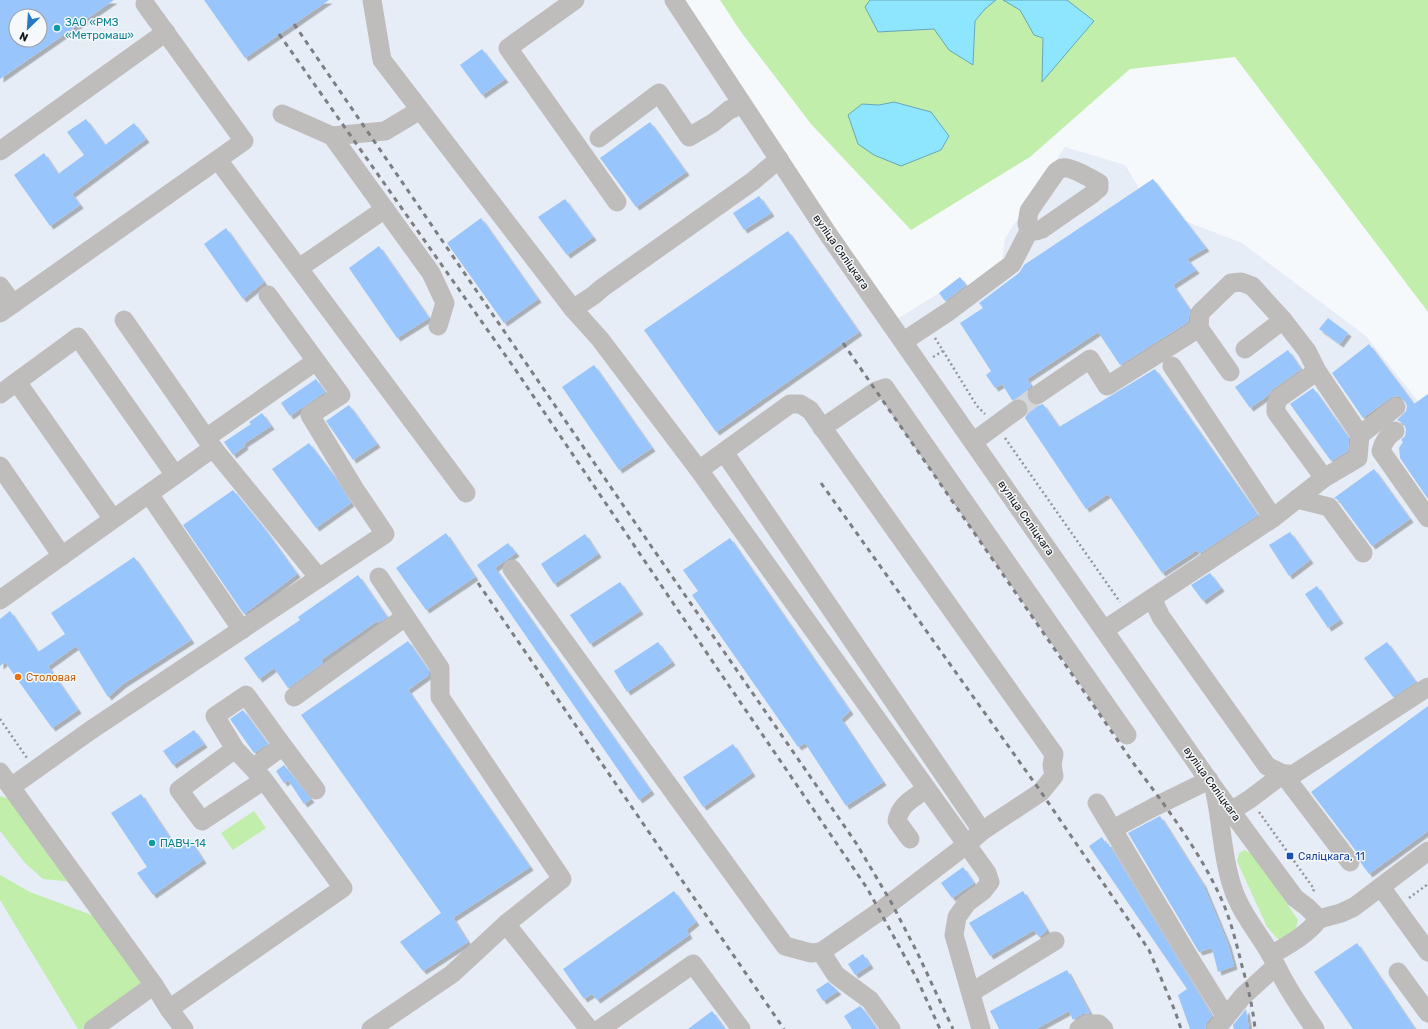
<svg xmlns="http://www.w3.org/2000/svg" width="1428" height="1029" font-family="Rubik,sans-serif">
<defs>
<filter id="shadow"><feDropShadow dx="3.5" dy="3.5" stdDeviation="0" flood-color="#0004"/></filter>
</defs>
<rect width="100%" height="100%" fill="#f6f9fc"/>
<path fill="#e6edf7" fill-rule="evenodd" d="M 0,0 L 669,0 L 884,327 L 939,293 L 960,277 L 967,287 L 1002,262 L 1005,238 L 1065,147 L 1125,165 L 1139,188 L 1153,179 L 1185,221 L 1242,243 L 1366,336 L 1418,401 L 1428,394 L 1428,1029 L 0,1029 ZM 16,16 L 40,16 L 40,40 L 16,40 Z"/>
<g fill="#c1eeab">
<path d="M 720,0 L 1428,0 L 1428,312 L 1235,57 L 1130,69 L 1030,157 L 911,230 L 811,124 L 741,32 Z"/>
<path d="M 0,796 L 16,801 L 73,882 L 43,879 L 25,863 L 0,831 Z"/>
<path d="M 254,811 L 266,828 L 233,850 L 221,833 Z"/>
<path d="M 1244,850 L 1253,854 L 1298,920 L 1295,932 L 1283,941 L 1277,938 L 1267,927 L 1237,861 L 1239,853 Z"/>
<path d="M 0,875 L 30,892 L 97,917 L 140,979 L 140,986 L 81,1029 L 78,1029 L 0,900 Z"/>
</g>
<g fill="#8de6fe" stroke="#69a7b8">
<path d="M 870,0 L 996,0 L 985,9 L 975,21 L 973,65 L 949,50 L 934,29 L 878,32 L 865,7 Z"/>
<path d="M 1003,0 L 1067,0 L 1094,21 L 1042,82 L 1043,38 L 1034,35 L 1020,10 Z"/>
<path d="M 894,102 L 931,112 L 949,136 L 941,150 L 901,166 L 874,155 L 858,144 L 848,115 L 862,104 L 879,105 Z"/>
</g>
<g fill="#99c5fd" fill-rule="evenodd" filter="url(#shadow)">
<path d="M 0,0 L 114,0 L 0,79 ZM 16,16 L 40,16 L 40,40 L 16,40 Z"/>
<path d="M 204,0 L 329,0 L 245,58 Z"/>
<path d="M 482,49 L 505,79 L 482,95 L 460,65 Z"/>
<path d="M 86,119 L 105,145 L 134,123 L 146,139 L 72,194 L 80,205 L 50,226 L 14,175 L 44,153 L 58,174 L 84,155 L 67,132 Z"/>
<path d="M 650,122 L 686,172 L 636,207 L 600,158 Z"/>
<path d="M 1153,179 L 1206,248 L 1187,259 L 1196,270 L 1173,285 L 1190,310 L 1188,322 L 1120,365 L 1098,332 L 1027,379 L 1031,386 L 1027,390 L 1026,395 L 1028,401 L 1032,405 L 1037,406 L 1043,404 L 1059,427 L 1155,369 L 1258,515 L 1199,554 L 1197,550 L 1162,573 L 1108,494 L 1086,509 L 1025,418 L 1028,413 L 1029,408 L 1027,403 L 1022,399 L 1017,398 L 1012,400 L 1002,384 L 995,388 L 986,375 L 991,371 L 960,323 L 983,308 L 979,303 L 1019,273 L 1024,265 Z"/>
<path d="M 759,196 L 771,213 L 744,230 L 733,213 Z"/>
<path d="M 565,199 L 593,237 L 567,255 L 538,217 Z"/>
<path d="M 481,218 L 538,299 L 504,323 L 447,243 Z"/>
<path d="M 226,228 L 264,282 L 243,299 L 204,244 Z"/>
<path d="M 788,231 L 859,332 L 716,432 L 644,330 Z"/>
<path d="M 379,246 L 429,318 L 397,338 L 349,268 Z"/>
<path d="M 960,277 L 966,285 L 945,301 L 939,293 Z"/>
<path d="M 1328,318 L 1348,333 L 1340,344 L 1319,329 Z"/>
<path d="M 1369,344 L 1414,404 L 1428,394 L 1428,499 L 1400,458 L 1399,448 L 1403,442 L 1401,440 L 1405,436 L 1406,430 L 1404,424 L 1397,420 L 1406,411 L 1407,406 L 1405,401 L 1400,397 L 1395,396 L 1390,398 L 1363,418 L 1332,373 Z"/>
<path d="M 1288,350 L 1301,369 L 1272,390 L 1267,396 L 1250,408 L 1235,387 Z"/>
<path d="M 594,365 L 652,448 L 619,470 L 562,387 Z"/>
<path d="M 316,379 L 325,392 L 290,416 L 281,403 Z"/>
<path d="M 1313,388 L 1349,438 L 1348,451 L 1331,461 L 1290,404 Z"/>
<path d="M 349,405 L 377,444 L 353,460 L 326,421 Z"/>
<path d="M 262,413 L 271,426 L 244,444 L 245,446 L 233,455 L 224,442 L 251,424 L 249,422 Z"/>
<path d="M 309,443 L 335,477 L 351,503 L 316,528 L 272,469 Z"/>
<path d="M 1374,469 L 1410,519 L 1372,546 L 1338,500 L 1334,498 Z"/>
<path d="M 233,490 L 264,528 L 297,574 L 244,614 L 183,525 Z"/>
<path d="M 1290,532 L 1310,560 L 1289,576 L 1269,545 Z"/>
<path d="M 446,533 L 475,577 L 426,610 L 396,568 Z"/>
<path d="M 585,534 L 598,554 L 554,584 L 541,564 Z"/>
<path d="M 730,538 L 850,711 L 841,719 L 883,782 L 846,806 L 805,743 L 798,747 L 692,595 L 698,591 L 683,570 Z"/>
<path d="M 508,543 L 516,553 L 495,568 L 651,791 L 639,800 L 477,565 Z"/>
<path d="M 134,557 L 191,640 L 123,684 L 108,697 L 76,646 L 48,666 L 78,710 L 52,728 L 5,662 L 0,666 L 0,619 L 10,611 L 38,652 L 65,634 L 51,613 Z"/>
<path d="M 1210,573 L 1221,588 L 1203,601 L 1191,585 Z"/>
<path d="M 358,575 L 387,617 L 378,623 L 377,621 L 321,660 L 323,663 L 288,688 L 274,668 L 259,679 L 244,658 L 300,620 L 298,617 Z"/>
<path d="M 620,582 L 640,611 L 590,644 L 570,615 Z"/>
<path d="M 1317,586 L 1340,620 L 1328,628 L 1305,594 Z"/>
<path d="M 408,641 L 429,671 L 429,675 L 408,690 L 530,867 L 453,918 L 468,942 L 423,971 L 400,942 L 441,913 L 301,715 Z"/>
<path d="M 658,642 L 672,662 L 627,692 L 614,671 Z"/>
<path d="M 1387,642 L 1416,682 L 1393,697 L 1364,658 Z"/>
<path d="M 1428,706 L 1428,831 L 1369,874 L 1361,863 L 1359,855 L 1311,792 Z"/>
<path d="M 243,710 L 268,744 L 254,753 L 230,719 Z"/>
<path d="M 194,730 L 204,744 L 173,765 L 163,751 Z"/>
<path d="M 733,744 L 752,773 L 703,807 L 683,777 Z"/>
<path d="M 284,765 L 311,799 L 304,804 L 288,780 L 284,783 L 276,771 Z"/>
<path d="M 141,794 L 176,847 L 189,838 L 203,860 L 153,895 L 137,873 L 147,867 L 111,813 Z"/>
<path d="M 1160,816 L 1203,884 L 1228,944 L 1234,966 L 1218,972 L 1212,948 L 1199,952 L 1128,833 Z"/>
<path d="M 1102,837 L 1106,844 L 1108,843 L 1212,1016 L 1207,1022 L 1205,1029 L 1190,1029 L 1178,995 L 1187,989 L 1089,846 Z"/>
<path d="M 963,867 L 974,883 L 952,898 L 941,883 Z"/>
<path d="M 674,891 L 696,922 L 686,930 L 689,935 L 597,1000 L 592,994 L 584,999 L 563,969 Z"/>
<path d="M 1023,891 L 1047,930 L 1039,937 L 1034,930 L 990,956 L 969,923 Z"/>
<path d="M 1357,943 L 1415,1029 L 1353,1029 L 1314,972 Z"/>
<path d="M 863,954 L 870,965 L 855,975 L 848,964 Z"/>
<path d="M 1067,970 L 1090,1013 L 1082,1014 L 1073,1020 L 1069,1011 L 1036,1029 L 999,1029 L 990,1011 Z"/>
<path d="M 828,982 L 838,991 L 823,1001 L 816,990 Z"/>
<path d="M 860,1006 L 862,1008 L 877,1029 L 852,1029 L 844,1016 Z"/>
<path d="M 1246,1009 L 1249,1029 L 1234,1029 L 1233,1025 Z"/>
<path d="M 712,1011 L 725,1029 L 688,1029 Z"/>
</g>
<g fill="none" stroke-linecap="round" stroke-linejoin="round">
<path stroke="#d4d7da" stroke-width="19" stroke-dasharray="19 10" stroke-linecap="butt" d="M 1018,409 L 1037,395"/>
<g stroke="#939597" stroke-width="2.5" stroke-dasharray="2 3" stroke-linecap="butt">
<path d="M 935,338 L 977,406 L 985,414"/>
<path d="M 933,357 L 943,351"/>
<path d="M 1005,438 L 1120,602"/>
<path d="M 0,719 L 27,758"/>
<path d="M 1259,812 L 1314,889 L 1313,893"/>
<path d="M 1409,898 L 1428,884"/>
</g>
<g stroke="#bfbdbc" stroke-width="19">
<path d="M 372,0 L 382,60 L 573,309"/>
<path d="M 575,0 L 508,48 L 617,202"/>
<path d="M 674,0 L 828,234 L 1214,788 L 1295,898 L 1307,907 L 1319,919"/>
<path d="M 282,114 L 332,136 L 385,131 L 420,110"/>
<path d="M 332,136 L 431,273 L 445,303 L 438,326"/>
<path d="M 599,138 L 659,93 L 689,137 L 713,123 L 729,110 L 742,104"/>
<path d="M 0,151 L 166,32"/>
<path d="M 779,159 L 753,181 L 602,288 L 594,295 L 573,309 L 600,339 L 699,470 L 987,873 L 990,882 L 983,891 L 967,903 L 957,917 L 954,935 L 981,1029"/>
<path d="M 218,160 L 466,493"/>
<path d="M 299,268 L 385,209"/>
<path d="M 0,286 L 13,304"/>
<path d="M 268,295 L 341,395 L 310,415 L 354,488 L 385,534 L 319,578"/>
<path d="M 0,313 L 244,141 L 145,4"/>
<path d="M 124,320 L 213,448"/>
<path d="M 904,341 L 948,312 L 1012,264 L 1029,231 L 1027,224 L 1029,211 L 1056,172 C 1058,170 1060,169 1062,168 C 1070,166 1092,179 1099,183 L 1099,188 L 1091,195 L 1042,229 L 1036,231 L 1029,231"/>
<path d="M 1245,349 L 1283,320"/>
<path d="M 1172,366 L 1273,518"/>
<path d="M 1317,371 L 1278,399 L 1276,406 L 1276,412 L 1324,478"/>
<path d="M 17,382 L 113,519"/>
<path d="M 0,394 L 78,337 L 175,475"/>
<path d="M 1037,395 L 1090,359 L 1107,386 L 1199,328"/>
<path d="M 822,428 L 876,391 L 885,388 L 1127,735"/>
<path d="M 1395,431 C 1387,436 1383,443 1381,451 L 1428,518"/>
<path d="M 1360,435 L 1396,407"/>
<path d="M 206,438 L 316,361"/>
<path d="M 973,442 L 1018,409"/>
<path d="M 724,452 L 982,831"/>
<path d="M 0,466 L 62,556"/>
<path d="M 149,494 L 242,630"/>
<path d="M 1297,499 L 1329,507 L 1363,553"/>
<path d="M 512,569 L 785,946 L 811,953 L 821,952 L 880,911 L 966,845 L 982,831 L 1041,792 L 1054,776 L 1052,765 L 1054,754 L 810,410 L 800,404 L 790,404 L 699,470"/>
<path d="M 1152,598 L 1161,617 L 1267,766 L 1283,774 L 1350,862"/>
<path d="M 0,600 L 213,448 L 319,578 L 91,730 L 11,787"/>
<path d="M 1104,630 L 1273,518 L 1324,478 L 1358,458 L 1360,435 L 1317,371 L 1307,351 L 1283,320 L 1252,286 L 1241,282 L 1231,283 L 1200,313 L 1199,328 L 1230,372"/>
<path d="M 294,697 L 405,617"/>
<path d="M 283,746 L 316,790"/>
<path d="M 235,749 L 215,716 L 246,695 L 283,746 L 253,768"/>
<path d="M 0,772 L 154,985 L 169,1009 L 184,1029"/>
<path d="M 1215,793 C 1222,824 1222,856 1232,886 C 1240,912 1258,932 1271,955 C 1274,960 1275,965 1278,969 C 1288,990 1302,1010 1315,1029"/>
<path d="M 1097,803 L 1189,957 L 1226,1017"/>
<path d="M 1231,811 L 1250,799 L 1283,774 L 1294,774 L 1428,687"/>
<path d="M 1113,829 L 1154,807 L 1209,780"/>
<path d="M 910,839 L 897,821 C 900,804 913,799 926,789"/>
<path d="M 1381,887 L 1428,952"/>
<path d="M 1319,919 L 1341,913 L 1354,907 L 1428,851"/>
<path d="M 506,924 L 589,1029"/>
<path d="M 821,952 L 836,975 L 870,1000 L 891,1029"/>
<path d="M 1271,955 C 1288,945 1307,935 1319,919"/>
<path d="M 1398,972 L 1428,1013"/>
<path d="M 972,992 L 1055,941"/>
<path d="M 169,1009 L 343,888 L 264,780 L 202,821 L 179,790 L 235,749 L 264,780"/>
<path d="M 93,1029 L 154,985"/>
<path d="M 371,1029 L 452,974 L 506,924 L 562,879 L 440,697 L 440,668 L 379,577"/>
<path d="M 600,1029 L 693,964 L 741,1029"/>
<path d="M 1079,1029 L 1087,1024 L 1099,1024 L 1104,1029"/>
<path d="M 1216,1029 L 1243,996 L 1276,966"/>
</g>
<g stroke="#7c7e80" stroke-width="3" stroke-dasharray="5 5" stroke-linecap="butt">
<path d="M 294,24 L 649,543 L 856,843 L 891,902 L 917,952 L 953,1029"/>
<path d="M 279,34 L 515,369 L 719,671 L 867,888 L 916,977 L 940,1029"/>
<path d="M 843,343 L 1134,764 C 1167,808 1202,854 1224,905 C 1232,925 1237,946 1242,966 C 1248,987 1253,1008 1255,1029"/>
<path d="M 821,483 L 1041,792 L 1149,950 L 1175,1011 L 1181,1029"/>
<path d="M 478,583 L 784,1029"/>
</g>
</g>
<g fill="#0f9aa8" stroke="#f6f9fc" stroke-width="1.5">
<circle cx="57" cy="28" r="4"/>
<circle cx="152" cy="843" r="4"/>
</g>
<circle fill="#e8710a" stroke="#f6f9fc" stroke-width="1.5" cx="18" cy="677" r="4"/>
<rect fill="#1a4fb4" stroke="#f6f9fc" stroke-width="1.5" x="1286" y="852" width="8" height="8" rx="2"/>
<g text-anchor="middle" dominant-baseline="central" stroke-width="3" stroke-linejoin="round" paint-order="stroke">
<g font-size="11" fill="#0d838f" stroke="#f6f9fc" text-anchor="start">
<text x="65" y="22">ЗАО «РМЗ<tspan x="65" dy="13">«Метромаш»</tspan></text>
<text x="160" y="843">ПАВЧ-14</text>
</g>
<g font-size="11" fill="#141516" stroke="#f6f9fc">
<text transform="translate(841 252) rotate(55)">вуліца Сяліцкага</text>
<text transform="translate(1026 518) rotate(55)">вуліца Сяліцкага</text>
<text transform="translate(1212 784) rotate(54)">вуліца Сяліцкага</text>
</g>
<g font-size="11" fill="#c56008" stroke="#f6f9fc" text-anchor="start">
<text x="26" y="677">Столовая</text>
</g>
<g font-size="11" fill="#164399" stroke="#f6f9fc" text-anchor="start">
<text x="1298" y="856">Сяліцкага, 11</text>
</g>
</g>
<g transform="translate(28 28) rotate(205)"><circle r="19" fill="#f6f9fc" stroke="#9c9ea0"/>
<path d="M0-3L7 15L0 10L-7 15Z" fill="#2478c6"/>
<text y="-6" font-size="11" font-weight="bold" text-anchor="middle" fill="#141516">N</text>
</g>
</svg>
